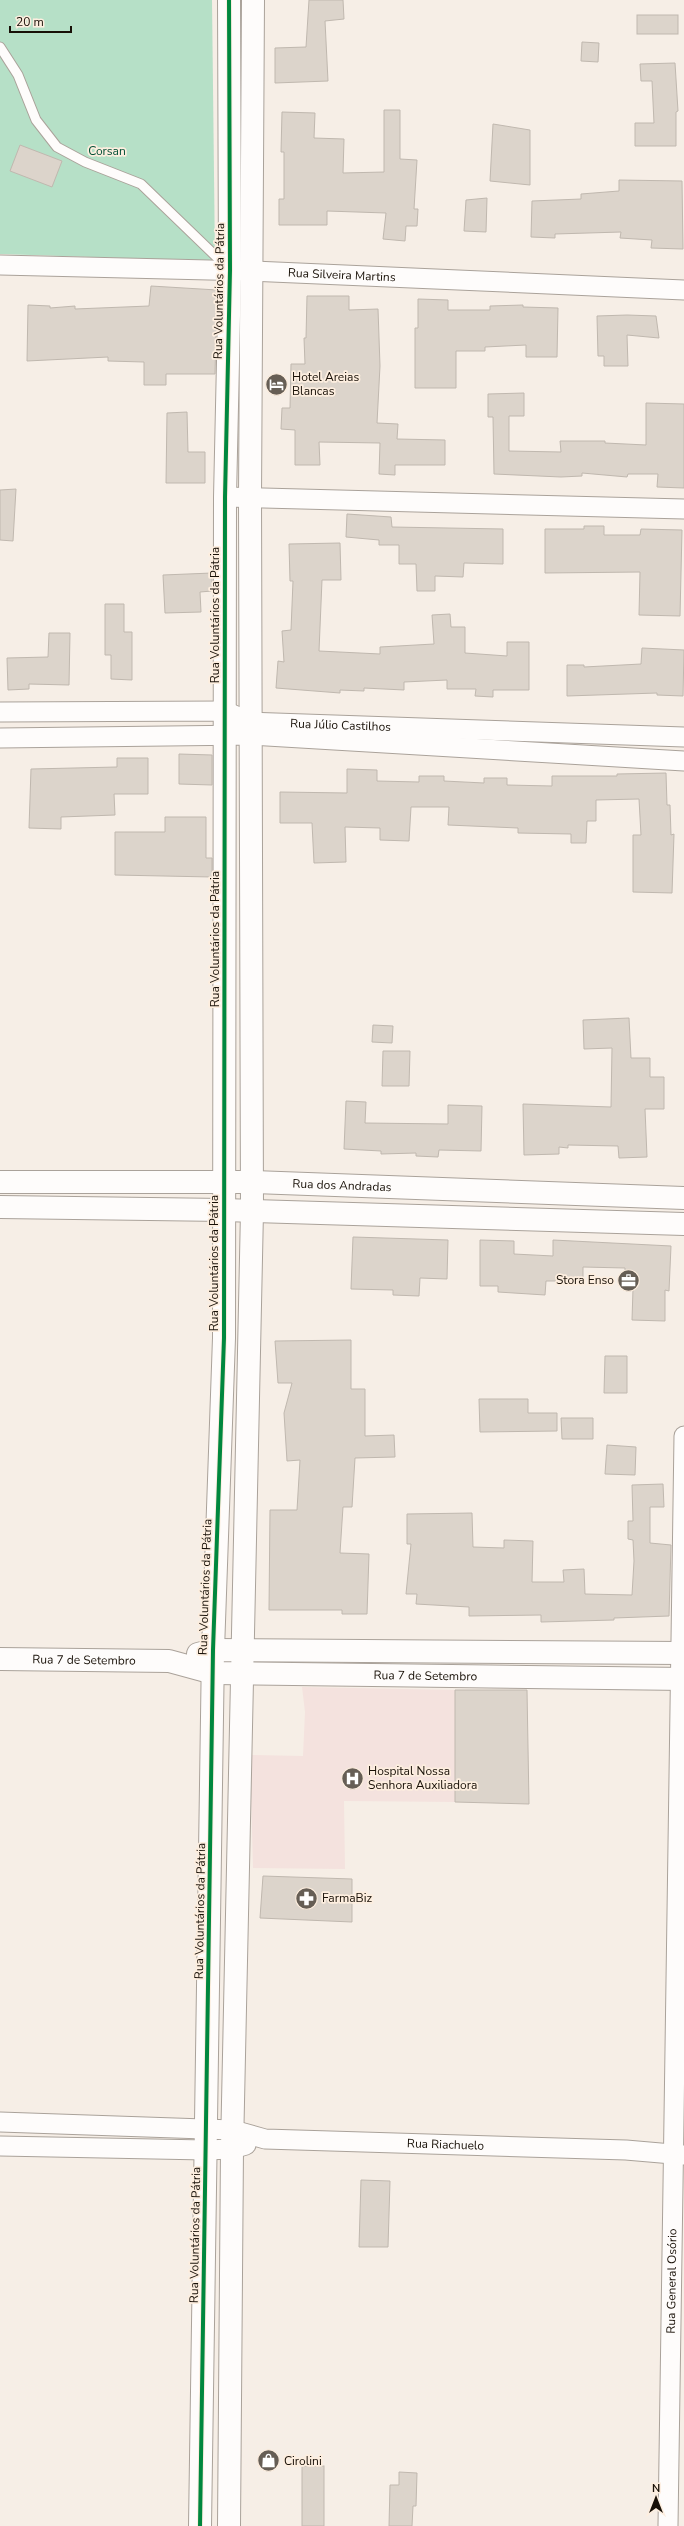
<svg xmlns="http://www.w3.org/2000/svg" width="684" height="2526" font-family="'Nunito Sans',sans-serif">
<rect width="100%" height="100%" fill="#f6eee6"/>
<path fill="#f4e2de" d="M 302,1687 L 455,1690 L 455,1802 L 344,1801 L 345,1869 L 253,1868 L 250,1755 L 303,1756 L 305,1712 Z"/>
<path fill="#b6e0c7" d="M 0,0 L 212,0 L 215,261 L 0,254 Z"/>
<g fill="#dcd4cb" stroke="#c0b8af">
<path d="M 309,0 L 343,0 L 344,19 L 325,21 L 328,81 L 275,83 L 275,48 L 306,47 Z"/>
<rect x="637" y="15" width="41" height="19"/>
<path d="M 582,42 L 599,43 L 598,62 L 581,61 Z"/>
<path d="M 675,63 L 678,111 L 676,112 L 676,146 L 635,146 L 635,123 L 654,123 L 652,81 L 641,81 L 640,64 Z"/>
<path d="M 384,110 L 400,110 L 400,159 L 417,160 L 414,209 L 418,209 L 417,226 L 406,226 L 405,241 L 383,239 L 386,213 L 327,211 L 327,225 L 279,225 L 279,199 L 284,199 L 284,152 L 281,152 L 282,112 L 315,113 L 314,138 L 344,139 L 343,173 L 384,172 Z"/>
<path d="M 493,124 L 530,130 L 530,185 L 490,181 Z"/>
<path d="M 20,145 L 62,161 L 52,187 L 10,171 Z"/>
<path d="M 619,180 L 682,181 L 683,249 L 651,248 L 652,240 L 620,238 L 621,232 L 555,234 L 555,238 L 531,237 L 532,201 L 581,199 L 581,194 L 619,191 Z"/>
<path d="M 487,198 L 486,232 L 464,231 L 466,200 Z"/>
<path d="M 151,286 L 217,290 L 215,374 L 166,374 L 166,385 L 144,385 L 144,362 L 108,361 L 108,357 L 27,361 L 28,305 L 50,306 L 50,308 L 75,306 L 75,309 L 149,306 Z"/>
<path d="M 307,296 L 349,296 L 349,310 L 378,309 L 380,366 L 377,423 L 398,424 L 397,439 L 445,440 L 445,465 L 395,465 L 395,475 L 379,474 L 380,443 L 319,442 L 320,465 L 295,465 L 295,430 L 281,429 L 282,408 L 290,408 L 291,364 L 305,364 L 304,338 L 306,338 Z"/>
<path d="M 418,299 L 448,300 L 448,310 L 490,310 L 490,306 L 523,305 L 523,307 L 558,308 L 557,357 L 526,357 L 526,345 L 485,347 L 485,351 L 456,351 L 456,388 L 415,388 L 415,328 L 418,328 Z"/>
<path d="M 627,315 L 656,316 L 659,338 L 627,335 L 628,366 L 604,366 L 604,356 L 598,356 L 597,316 Z"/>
<path d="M 524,393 L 524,416 L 509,416 L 509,451 L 561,452 L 560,441 L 605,441 L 605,443 L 646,445 L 646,403 L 684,404 L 684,488 L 657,487 L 658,474 L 628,474 L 627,477 L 582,473 L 582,476 L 561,477 L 494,474 L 493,417 L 488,417 L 488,394 Z"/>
<path d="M 187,412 L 188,452 L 205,452 L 205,483 L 166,483 L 167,413 Z"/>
<path d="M 16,489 L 13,541 L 0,540 L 0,490 Z"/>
<path d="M 347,514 L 391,517 L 392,527 L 503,529 L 503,564 L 464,563 L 463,577 L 435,576 L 435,591 L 417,591 L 416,564 L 399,564 L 399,545 L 379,545 L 379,540 L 346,537 Z"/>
<path d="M 584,526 L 604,526 L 604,535 L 640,535 L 641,529 L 682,530 L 680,616 L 639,615 L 640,572 L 545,573 L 545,529 L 584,529 Z"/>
<path d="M 340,543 L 341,580 L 322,580 L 319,651 L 380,654 L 380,647 L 434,644 L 432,615 L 450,614 L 451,627 L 465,627 L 465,653 L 507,656 L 507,642 L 529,642 L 529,690 L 493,690 L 493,697 L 475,696 L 476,689 L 447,689 L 447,680 L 404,682 L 404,690 L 364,688 L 364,691 L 340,690 L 340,693 L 276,688 L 278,661 L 284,662 L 282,631 L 291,630 L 293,581 L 290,581 L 289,544 Z"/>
<path d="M 212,573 L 212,591 L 200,592 L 201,612 L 165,613 L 163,575 Z"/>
<path d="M 105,604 L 124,604 L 124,632 L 132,632 L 132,680 L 111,679 L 111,655 L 105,655 Z"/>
<path d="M 49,633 L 70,633 L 69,685 L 29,684 L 29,689 L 8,690 L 7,658 L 48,657 Z"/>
<path d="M 642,648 L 684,650 L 683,696 L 657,695 L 657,693 L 567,696 L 567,665 L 584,665 L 584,667 L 641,664 Z"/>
<path d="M 179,754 L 212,755 L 212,785 L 179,784 Z"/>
<path d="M 117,758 L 148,758 L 148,794 L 114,794 L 115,815 L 61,817 L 61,829 L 29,828 L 31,769 L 117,767 Z"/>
<path d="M 347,769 L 377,770 L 377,781 L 419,782 L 419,776 L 444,776 L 444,781 L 484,783 L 484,778 L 507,778 L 507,785 L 552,786 L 552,776 L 617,776 L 617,774 L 666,773 L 667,805 L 670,805 L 671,835 L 674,834 L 672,893 L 633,892 L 633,835 L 641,835 L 639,799 L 596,800 L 596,821 L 587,821 L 586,843 L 571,843 L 571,834 L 518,833 L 518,828 L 448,825 L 449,807 L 411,807 L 409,841 L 380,840 L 380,828 L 345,827 L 346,862 L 314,863 L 312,823 L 280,823 L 280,792 L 347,793 Z"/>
<path d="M 165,817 L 206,817 L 206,858 L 212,858 L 212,877 L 115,875 L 115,832 L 165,832 Z"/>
<path d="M 629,1018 L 631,1058 L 650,1058 L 650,1077 L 664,1077 L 664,1109 L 645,1109 L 647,1157 L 619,1158 L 618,1146 L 568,1145 L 568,1148 L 559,1147 L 559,1154 L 524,1155 L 523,1104 L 611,1107 L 612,1048 L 584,1049 L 583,1020 Z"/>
<path d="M 373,1025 L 393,1026 L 392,1043 L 372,1042 Z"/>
<path d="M 383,1051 L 410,1051 L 409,1086 L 382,1086 Z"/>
<path d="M 346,1101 L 366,1102 L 365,1123 L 448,1124 L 448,1105 L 482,1106 L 481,1151 L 439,1150 L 438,1157 L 416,1156 L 416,1153 L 381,1154 L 381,1151 L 344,1149 Z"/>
<path d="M 353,1237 L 448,1240 L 447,1279 L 420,1278 L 419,1296 L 393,1295 L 393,1290 L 351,1289 Z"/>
<path d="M 480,1240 L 514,1241 L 514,1254 L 553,1256 L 553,1240 L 671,1246 L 669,1291 L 665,1290 L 665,1321 L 632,1320 L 633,1289 L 625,1289 L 625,1268 L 583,1267 L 583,1281 L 546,1281 L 545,1295 L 498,1292 L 498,1286 L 480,1286 Z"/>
<path d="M 351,1340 L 351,1389 L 365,1389 L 365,1436 L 394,1435 L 395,1457 L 355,1458 L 352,1507 L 343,1507 L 340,1553 L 369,1554 L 367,1614 L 342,1614 L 342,1610 L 269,1610 L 270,1510 L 297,1510 L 300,1460 L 287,1461 L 284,1413 L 292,1383 L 278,1383 L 275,1341 Z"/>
<path d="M 605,1356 L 627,1356 L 627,1393 L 604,1393 Z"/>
<path d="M 479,1399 L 528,1399 L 528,1413 L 557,1413 L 557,1431 L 480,1432 Z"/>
<path d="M 561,1418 L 593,1418 L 593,1439 L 562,1439 Z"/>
<path d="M 607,1445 L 636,1447 L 635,1475 L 605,1474 Z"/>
<path d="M 663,1484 L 664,1507 L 650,1507 L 650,1543 L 671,1545 L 669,1616 L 614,1618 L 614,1620 L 541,1622 L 541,1615 L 469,1616 L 469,1607 L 416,1604 L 417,1594 L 406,1594 L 411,1544 L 407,1544 L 407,1514 L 472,1513 L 473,1547 L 504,1548 L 504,1540 L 533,1541 L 532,1582 L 564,1582 L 563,1570 L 584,1569 L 585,1594 L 632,1595 L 634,1561 L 633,1540 L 628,1539 L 628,1521 L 633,1521 L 632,1485 Z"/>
<path d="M 455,1690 L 527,1690 L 529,1804 L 455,1802 Z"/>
<path d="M 263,1876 L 352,1879 L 352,1922 L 260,1918 Z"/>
<path d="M 361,2180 L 390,2181 L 388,2247 L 359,2247 Z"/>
<rect x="302" y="2466" width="22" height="60"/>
<path d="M 399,2472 L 417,2473 L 416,2506 L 413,2506 L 412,2526 L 389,2526 L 390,2485 L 399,2485 Z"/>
</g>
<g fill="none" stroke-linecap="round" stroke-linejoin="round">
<defs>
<path id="service" d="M 0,47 L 18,75 L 36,120 L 57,147 L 85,162 L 141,184 L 228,268"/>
<g id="minor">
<path id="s1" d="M 0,265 L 251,271 L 684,290"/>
<path d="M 225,497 L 684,509"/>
<path id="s2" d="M 0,712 L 225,711 L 250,722 L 684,737"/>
<path d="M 0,738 L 251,735 L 684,761"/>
<path id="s3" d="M 0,2122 L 233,2130 L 265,2139 L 626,2150 L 684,2155"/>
<path d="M 0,2146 L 206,2150 L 232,2149 L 246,2145"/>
<path id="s4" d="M 668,2526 L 684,1436"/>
</g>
<g id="tertiary">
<path id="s5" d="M 0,1182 L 252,1182 L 684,1198"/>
<path d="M 0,1207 L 224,1210 L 684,1224"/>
<path d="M 198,1654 L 213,1650 L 684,1653"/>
<path id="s6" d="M 0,1659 L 169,1661 L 213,1673 L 684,1679"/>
<path d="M 200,2526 L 213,1650 L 224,1338 L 225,497 L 230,270 L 229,0"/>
<path d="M 229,2526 L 232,2149 L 252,1211 L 250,498 L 253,0"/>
</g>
</defs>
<use href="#service" stroke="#aaa29a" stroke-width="11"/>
<use href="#minor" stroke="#aaa29a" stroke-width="21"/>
<use href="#tertiary" stroke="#aaa29a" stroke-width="24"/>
<use href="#service" stroke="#fefcfb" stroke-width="9"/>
<use href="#minor" stroke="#fefcfb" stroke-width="19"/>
<use href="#tertiary" stroke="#fefcfb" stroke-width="22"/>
<defs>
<path id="cycleway" d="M 200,2526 L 213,1650 L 224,1338 L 225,497 L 230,270 L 229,0"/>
</defs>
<use href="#cycleway" stroke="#fdeedf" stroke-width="6"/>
<use href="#cycleway" stroke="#00873e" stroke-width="4"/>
</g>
<defs>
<symbol id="hotel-disc" viewBox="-11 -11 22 22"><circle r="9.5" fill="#665e55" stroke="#fdeedf"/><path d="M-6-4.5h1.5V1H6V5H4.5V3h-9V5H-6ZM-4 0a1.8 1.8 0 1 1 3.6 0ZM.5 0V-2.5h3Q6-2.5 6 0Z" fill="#fff"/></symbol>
<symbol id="office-disc" viewBox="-11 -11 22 22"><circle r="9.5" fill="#665e55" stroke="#fdeedf"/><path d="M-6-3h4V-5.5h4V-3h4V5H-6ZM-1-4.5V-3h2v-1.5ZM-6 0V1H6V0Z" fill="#fff"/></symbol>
<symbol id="hospital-disc" viewBox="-11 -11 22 22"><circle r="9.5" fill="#665e55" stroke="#fdeedf"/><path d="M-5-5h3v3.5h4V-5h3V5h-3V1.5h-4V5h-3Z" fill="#fff"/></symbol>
<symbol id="pharmacy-disc" viewBox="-11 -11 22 22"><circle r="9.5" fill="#665e55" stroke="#fdeedf"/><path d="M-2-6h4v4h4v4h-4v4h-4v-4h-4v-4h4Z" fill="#fff"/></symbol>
<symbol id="shop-disc" viewBox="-11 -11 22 22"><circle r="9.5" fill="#665e55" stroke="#fdeedf"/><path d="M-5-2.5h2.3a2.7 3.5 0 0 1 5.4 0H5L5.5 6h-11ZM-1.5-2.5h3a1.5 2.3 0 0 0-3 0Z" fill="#fff"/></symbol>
</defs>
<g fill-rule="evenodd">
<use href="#hotel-disc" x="264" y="372" width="25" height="25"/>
<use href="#office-disc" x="616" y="1268" width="25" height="25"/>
<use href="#hospital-disc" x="340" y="1766" width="25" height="25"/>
<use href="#pharmacy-disc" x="294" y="1886" width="25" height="25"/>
<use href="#shop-disc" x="256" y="2448" width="25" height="25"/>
</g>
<g text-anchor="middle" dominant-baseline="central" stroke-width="3.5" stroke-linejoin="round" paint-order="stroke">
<g font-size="12" fill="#004f35" stroke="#fdeedf">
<text x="107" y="151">Corsan</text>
</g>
<g font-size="12" fill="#181007" stroke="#fdeedf">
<text stroke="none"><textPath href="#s1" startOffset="342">Rua Silveira Martins</textPath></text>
<text transform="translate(219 291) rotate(-89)">Rua Voluntários da Pátria</text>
<text transform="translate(215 615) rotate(-90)">Rua Voluntários da Pátria</text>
<text stroke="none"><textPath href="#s2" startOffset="343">Rua Júlio Castilhos</textPath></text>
<text transform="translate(215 939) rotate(-90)">Rua Voluntários da Pátria</text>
<text stroke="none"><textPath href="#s5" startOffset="342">Rua dos Andradas</textPath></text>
<text transform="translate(214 1263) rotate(-90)">Rua Voluntários da Pátria</text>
<text transform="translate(205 1587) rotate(-88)">Rua Voluntários da Pátria</text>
<text stroke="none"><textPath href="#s6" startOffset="84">Rua 7 de Setembro</textPath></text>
<text stroke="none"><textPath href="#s6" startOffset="427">Rua 7 de Setembro</textPath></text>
<text transform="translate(200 1911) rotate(-89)">Rua Voluntários da Pátria</text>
<text stroke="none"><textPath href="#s3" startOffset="447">Rua Riachuelo</textPath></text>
<text transform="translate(195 2235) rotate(-89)">Rua Voluntários da Pátria</text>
<text stroke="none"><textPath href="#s4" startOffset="245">Rua General Osório</textPath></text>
</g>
<g font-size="12" fill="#181007" stroke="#fdeedf" text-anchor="start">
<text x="292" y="377">Hotel Areias<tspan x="292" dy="14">Blancas</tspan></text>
<text x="614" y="1280" text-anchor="end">Stora Enso</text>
<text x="368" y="1771">Hospital Nossa<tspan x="368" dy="14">Senhora Auxiliadora</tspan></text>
<text x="322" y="1898">FarmaBiz</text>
<text x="284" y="2461">Cirolini</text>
</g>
</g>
<g transform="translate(656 2498)" stroke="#fdeedf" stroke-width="3" paint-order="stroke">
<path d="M0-3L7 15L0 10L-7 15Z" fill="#181007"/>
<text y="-6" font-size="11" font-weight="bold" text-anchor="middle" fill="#181007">N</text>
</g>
<path d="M10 26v6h61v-6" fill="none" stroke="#181007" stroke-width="2"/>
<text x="16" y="26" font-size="12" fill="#181007" stroke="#fdeedf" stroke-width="3" paint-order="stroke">20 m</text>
</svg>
